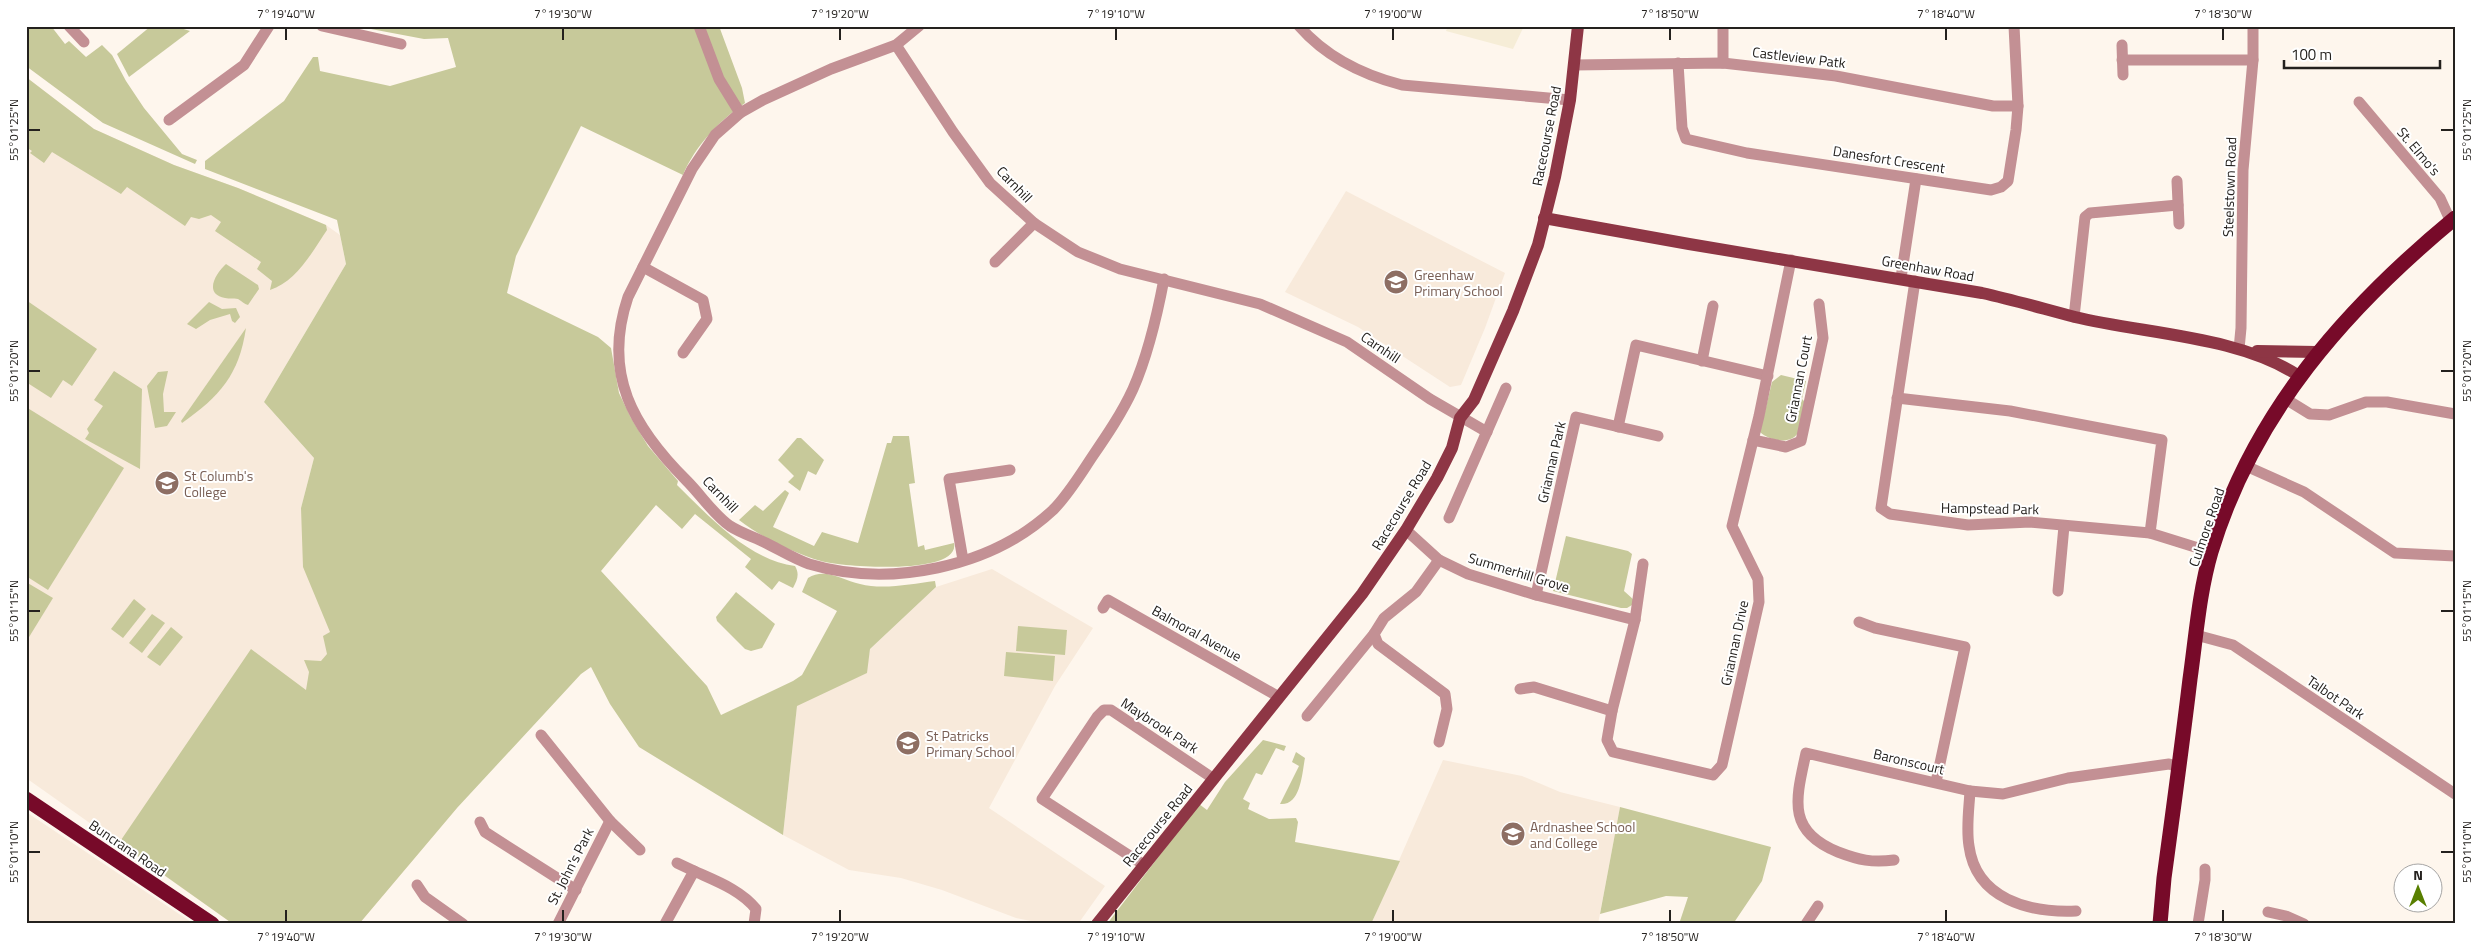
<svg xmlns="http://www.w3.org/2000/svg" width="2481" height="950" font-family="'Titillium Web',sans-serif">
<rect width="100%" height="100%" fill="#fef6ed"/>
<path fill="#f6edd7" d="M 1448,26 L 1524,26 L 1513,49 L 1446,31 Z"/>
<g fill="#f8eadb">
<path d="M 26,77 L 94,129 L 174,165 L 238,188 L 326,225 L 340,235 L 346,264 L 264,402 L 314,458 L 301,508 L 457,808 L 359,924 L 233,924 L 26,778 Z"/>
<path d="M 1346,191 L 1505,273 L 1485,328 L 1461,385 L 1450,387 L 1358,327 L 1285,292 Z"/>
<path d="M 992,569 L 1093,628 L 1055,686 L 989,808 L 1105,886 L 1078,924 L 1036,922 L 1016,918 L 942,890 L 901,878 L 849,870 L 783,835 L 797,705 L 866,673 L 870,649 L 936,587 Z"/>
<path d="M 1443,760 L 1522,776 L 1560,792 L 1620,807 L 1598,924 L 1371,924 Z"/>
<path d="M 26,812 L 194,924 L 26,924 Z"/>
</g>
<g fill="#c7c99a">
<path d="M 26,26 L 51,26 L 65,44 L 69,41 L 86,57 L 102,45 L 112,55 L 126,81 L 144,108 L 182,154 L 197,160 L 195,164 L 103,123 L 26,66 Z"/>
<path d="M 151,26 L 174,26 L 190,31 L 129,77 L 117,54 Z"/>
<path d="M 355,26 L 719,26 L 742,88 L 745,103 C 719,121 695,146 683,175 L 581,126 L 516,256 L 507,293 L 598,337 L 611,348 L 619,393 L 631,418 L 648,446 L 678,481 L 677,485 C 709,516 748,560 795,566 C 800,574 797,581 793,588 L 779,581 L 772,590 L 745,567 L 751,559 L 695,514 L 682,529 L 656,505 L 601,571 L 707,686 L 721,715 L 793,681 L 802,675 L 837,611 L 802,592 L 808,578 C 825,567 842,580 860,584 C 883,590 911,584 935,581 L 936,587 L 870,649 L 867,673 L 797,706 L 783,835 L 639,747 L 610,704 L 591,667 L 581,674 L 457,808 L 359,924 L 233,924 L 119,843 L 251,649 L 306,690 L 309,672 L 304,660 L 321,661 L 327,654 L 323,636 L 330,632 L 303,567 L 301,508 L 314,458 L 264,402 L 346,264 L 337,220 L 205,169 L 205,161 L 284,101 L 313,57 L 318,57 L 320,71 L 390,86 L 456,67 L 448,38 L 424,39 Z"/>
<path d="M 26,77 L 94,129 L 174,165 L 238,188 L 326,225 L 327,230 C 313,251 296,282 270,290 L 272,281 L 257,269 L 261,262 L 215,231 L 221,222 L 211,215 L 199,219 L 191,217 L 185,226 L 127,187 L 121,194 L 52,152 L 44,163 L 30,153 L 32,151 L 26,147 Z"/>
<path d="M 226,264 L 258,285 L 259,289 L 248,305 C 244,304 242,301 238,299 C 233,298 230,299 225,298 C 203,294 216,273 226,264 Z"/>
<path d="M 26,300 L 97,349 L 72,386 L 63,380 L 51,398 L 26,382 Z"/>
<path d="M 209,302 L 222,309 L 236,308 L 240,317 L 235,323 L 232,321 L 230,314 L 210,320 L 196,329 L 187,324 Z"/>
<path d="M 246,328 C 239,375 220,396 182,423 L 181,421 Z"/>
<path d="M 114,371 L 142,389 L 140,469 L 85,439 L 89,433 L 87,429 L 103,406 L 94,400 Z"/>
<path d="M 168,371 L 163,394 L 164,412 L 176,412 L 167,426 L 155,428 L 147,386 L 158,372 Z"/>
<path d="M 1781,375 L 1806,381 L 1802,399 L 1805,402 L 1798,433 C 1790,445 1770,441 1760,432 L 1772,382 Z"/>
<path d="M 26,407 L 124,468 L 48,590 L 26,576 Z"/>
<path d="M 893,436 L 909,436 L 915,483 L 909,484 L 918,547 L 924,545 L 925,550 L 954,543 C 961,576 841,567 821,561 C 792,552 764,539 739,520 L 755,505 L 763,511 L 785,490 L 789,493 L 773,527 L 814,546 L 822,532 L 858,543 L 887,443 L 891,443 Z"/>
<path d="M 797,438 L 801,438 L 824,460 L 816,475 L 808,471 L 800,491 L 788,482 L 794,476 L 778,460 Z"/>
<path d="M 1566,536 L 1628,551 L 1632,554 L 1624,591 L 1634,600 L 1632,605 L 1627,608 L 1621,608 L 1553,591 Z"/>
<path d="M 26,582 L 53,598 L 26,642 Z"/>
<path d="M 736,592 L 775,624 L 762,648 L 751,651 L 745,649 L 717,621 L 716,617 Z"/>
<path d="M 134,599 L 146,609 L 123,638 L 111,629 Z"/>
<path d="M 152,614 L 165,623 L 142,653 L 129,643 Z"/>
<path d="M 1018,626 L 1067,630 L 1065,655 L 1016,651 Z"/>
<path d="M 171,627 L 183,637 L 160,666 L 147,657 Z"/>
<path d="M 1006,652 L 1055,656 L 1053,681 L 1004,676 Z"/>
<path d="M 1263,740 L 1286,746 L 1284,751 L 1276,748 L 1262,775 L 1256,773 L 1243,799 L 1250,803 L 1248,809 L 1269,819 L 1296,818 L 1298,822 L 1295,842 L 1400,861 L 1371,924 L 1107,924 L 1199,804 L 1207,810 L 1225,782 Z"/>
<path d="M 1296,752 L 1305,758 C 1302,773 1301,806 1280,804 L 1299,766 L 1292,762 Z"/>
<path d="M 1620,807 L 1771,847 L 1762,881 L 1733,924 L 1679,924 L 1688,897 L 1666,896 L 1600,914 Z"/>
</g>
<g fill="none" stroke-linecap="round" stroke-linejoin="round">
<g stroke="#c39094" stroke-width="11">
<path d="M 69,26 L 84,42"/>
<path d="M 322,26 L 401,44"/>
<path d="M 699,26 L 719,79 L 740,113"/>
<path d="M 919,26 L 896,45 L 831,69 L 763,100 L 740,113 L 715,135 L 692,169 L 628,297 C 602,374 633,427 687,481 C 701,495 714,515 730,526 C 741,533 754,537 766,543 C 780,550 795,559 809,564 C 889,588 991,568 1053,510 C 1068,495 1080,475 1092,457 C 1107,435 1122,413 1133,389 C 1148,355 1157,316 1164,279"/>
<path d="M 1299,26 C 1326,57 1363,75 1402,85 L 1570,100"/>
<path d="M 1723,26 L 1723,63"/>
<path d="M 896,45 L 953,132 L 990,183 L 1034,223 L 1078,252 L 1120,269 L 1260,304 L 1347,342 L 1430,399 L 1487,432"/>
<path d="M 2122,45 L 2123,75"/>
<path d="M 2122,60 L 2253,60"/>
<path d="M 1678,63 L 1682,128 L 1686,139 L 1747,153 L 1991,190 L 2001,187 L 2008,181 L 2016,130 L 2018,106 L 2014,26"/>
<path d="M 1574,65 L 1723,63 L 1836,76 L 1993,106 L 2018,106"/>
<path d="M 2359,102 L 2440,198 L 2451,222"/>
<path d="M 169,120 L 244,65 L 269,26"/>
<path d="M 2177,181 L 2179,224"/>
<path d="M 995,262 L 1034,223"/>
<path d="M 643,267 L 703,300 L 707,319 L 683,353"/>
<path d="M 1901,278 L 1916,179"/>
<path d="M 1915,281 L 1881,508 L 1890,514 L 1968,525 L 2030,522 L 2150,533 L 2211,552"/>
<path d="M 2074,317 L 2085,217 L 2090,213 L 2178,205"/>
<path d="M 2239,349 L 2241,328 L 2243,170 L 2253,60 L 2253,26"/>
<path d="M 1702,361 L 1713,306"/>
<path d="M 1897,398 L 2010,411 L 2162,440 L 2150,533"/>
<path d="M 2284,398 L 2310,414 L 2329,415 L 2366,402 L 2387,402 L 2455,414"/>
<path d="M 1618,427 L 1636,345 L 1768,376"/>
<path d="M 1753,440 L 1786,447 L 1801,441 L 1823,338 L 1819,304"/>
<path d="M 2246,466 L 2304,492 L 2395,553 L 2455,556"/>
<path d="M 1449,518 L 1506,388"/>
<path d="M 1406,530 L 1439,560 L 1468,574 L 1536,595 L 1635,620"/>
<path d="M 963,560 L 949,479 L 1010,470"/>
<path d="M 1439,560 L 1416,592 L 1384,618 L 1374,634 L 1378,644 L 1445,694 L 1447,709 L 1439,742"/>
<path d="M 2058,591 L 2064,526"/>
<path d="M 1536,595 L 1576,417 L 1658,436"/>
<path d="M 1103,608 L 1108,600 L 1279,697"/>
<path d="M 1859,622 L 1875,628 L 1965,647 L 1936,782"/>
<path d="M 2196,635 L 2233,645 L 2455,794"/>
<path d="M 1520,689 L 1534,687 L 1612,711 L 1635,620 L 1643,564"/>
<path d="M 1612,711 L 1607,740 L 1613,752 L 1713,775 L 1722,765 L 1759,602 L 1758,579 L 1732,526 L 1759,416 L 1791,260"/>
<path d="M 1307,716 L 1374,634"/>
<path d="M 541,735 L 610,821 L 640,850"/>
<path d="M 1970,791 C 1969,809 1966,828 1969,846 C 1976,899 2029,913 2076,911"/>
<path d="M 480,822 L 485,832 L 576,890"/>
<path d="M 1894,860 C 1872,863 1859,860 1838,852 C 1786,831 1796,799 1806,753 L 1970,791 L 2003,794 L 2068,778 L 2169,764 L 2179,767"/>
<path d="M 677,863 L 694,871"/>
<path d="M 1144,865 L 1042,799 L 1097,717 L 1104,710 L 1111,710 L 1214,779"/>
<path d="M 417,885 L 425,897 L 463,924"/>
<path d="M 2268,912 L 2286,916 L 2304,924"/>
<path d="M 558,924 L 610,821"/>
<path d="M 665,924 L 694,871 C 716,881 741,890 756,909 L 754,924"/>
<path d="M 1806,924 L 1818,906"/>
<path d="M 2198,924 L 2205,880 L 2205,869"/>
</g>
<g stroke="#8e3645" stroke-width="12">
<path d="M 1544,218 L 1689,244 L 1982,293 C 2014,300 2044,309 2075,317 C 2145,334 2239,336 2299,376"/>
<path d="M 2257,351 L 2317,352"/>
<path d="M 1097,924 L 1362,594 L 1406,530 L 1437,478 L 1452,448 L 1460,418 L 1474,400 L 1513,311 L 1538,245 L 1555,177 L 1570,100 L 1578,26"/>
</g>
<g stroke="#770a29" stroke-width="15">
<path d="M 26,799 L 212,924"/>
<path d="M 2160,924 L 2164,878 C 2173,812 2182,746 2190,679 C 2196,637 2199,593 2211,552 C 2253,413 2345,309 2455,218"/>
</g>
</g>
<path fill="none" stroke="#24211e" stroke-width="2" d="M 286,28 L 286,40M 563,28 L 563,40M 840,28 L 840,40M 1116,28 L 1116,40M 1393,28 L 1393,40M 1670,28 L 1670,40M 1946,28 L 1946,40M 2223,28 L 2223,40M 28,130 L 40,130M 2441,130 L 2454,130M 28,371 L 40,371M 2441,371 L 2454,371M 28,611 L 40,611M 2441,611 L 2454,611M 28,852 L 40,852M 2441,852 L 2454,852M 286,910 L 286,922M 563,910 L 563,922M 840,910 L 840,922M 1116,910 L 1116,922M 1393,910 L 1393,922M 1670,910 L 1670,922M 1946,910 L 1946,922M 2223,910 L 2223,922"/>
<defs>
<symbol id="school-disc" viewBox="-11 -11 22 22"><circle r="9.5" fill="#8d6e63" stroke="#fff"/><path d="M0-5L7-2L0 1L-7-2ZM-4 1L0 2.5L4 1V4Q0 6-4 4Z" fill="#fff"/></symbol>
</defs>
<g fill-rule="evenodd">
<use href="#school-disc" x="1382" y="268" width="28" height="28"/>
<use href="#school-disc" x="153" y="469" width="28" height="28"/>
<use href="#school-disc" x="894" y="729" width="28" height="28"/>
<use href="#school-disc" x="1499" y="820" width="28" height="28"/>
</g>
<g text-anchor="middle" dominant-baseline="central" stroke-width="4" stroke-linejoin="round" paint-order="stroke">
<g font-size="14" fill="#24211e" stroke="#fff">
<text transform="translate(1799 57) rotate(7)">Castleview Patk</text>
<text transform="translate(1546 136) rotate(-79)">Racecourse Road</text>
<text transform="translate(2419 151) rotate(50)">St. Elmo's</text>
<text transform="translate(1889 159) rotate(9)">Danesfort Crescent</text>
<text transform="translate(1015 184) rotate(46)">Carnhill</text>
<text transform="translate(2229 187) rotate(-88)">Steelstown Road</text>
<text transform="translate(1928 268) rotate(10)">Greenhaw Road</text>
<text transform="translate(1381 347) rotate(34)">Carnhill</text>
<text transform="translate(1798 379) rotate(-79)">Griannan Court</text>
<text transform="translate(1551 462) rotate(-77)">Griannan Park</text>
<text transform="translate(721 494) rotate(46)">Carnhill</text>
<text transform="translate(1401 505) rotate(-59)">Racecourse Road</text>
<text transform="translate(1990 508) rotate(1)">Hampstead Park</text>
<text transform="translate(2206 527) rotate(-71)">Culmore Road</text>
<text transform="translate(1519 572) rotate(17)">Summerhill Grove</text>
<text transform="translate(1197 633) rotate(29)">Balmoral Avenue</text>
<text transform="translate(1734 643) rotate(-78)">Griannan Drive</text>
<text transform="translate(2336 697) rotate(34)">Talbot Park</text>
<text transform="translate(1160 725) rotate(33)">Maybrook Park</text>
<text transform="translate(1909 761) rotate(13)">Baronscourt</text>
<text transform="translate(1157 825) rotate(-51)">Racecourse Road</text>
<text transform="translate(128 848) rotate(34)">Buncrana Road</text>
<text transform="translate(570 866) rotate(-63)">St. John's Park</text>
</g>
<g font-size="14" fill="#785e54" stroke="#fff" text-anchor="start">
<text x="1414" y="274">Greenhaw<tspan x="1414" dy="16">Primary School</tspan></text>
<text x="184" y="475">St Columb's<tspan x="184" dy="16">College</tspan></text>
<text x="926" y="735">St Patricks<tspan x="926" dy="16">Primary School</tspan></text>
<text x="1530" y="826">Ardnashee School<tspan x="1530" dy="16">and College</tspan></text>
</g>
</g>
<rect width="2481" height="950" fill="none" stroke="#ffffff" stroke-width="55"/>
<g transform="translate(2418 888)"><circle r="24" fill="#ffffff" stroke="#a7a6a5"/>
<path d="M0-4L9 19L0 12L-9 19Z" fill="#587f00"/>
<text y="-8" font-size="14" font-weight="bold" text-anchor="middle" fill="#24211e">N</text>
</g>
<path d="M2284 60v8h156v-8" fill="none" stroke="#24211e" stroke-width="2.5"/>
<text x="2291" y="60" font-size="15" fill="#24211e" stroke="#ffffff" stroke-width="4" paint-order="stroke">100 m</text>
<rect x="28" y="28" width="2426" height="894" fill="none" stroke="#24211e" stroke-width="2"/>
<g font-size="12" text-anchor="middle" fill="#24211e">
<text x="286" y="18">7°19'40"W</text>
<text x="563" y="18">7°19'30"W</text>
<text x="840" y="18">7°19'20"W</text>
<text x="1116" y="18">7°19'10"W</text>
<text x="1393" y="18">7°19'00"W</text>
<text x="1670" y="18">7°18'50"W</text>
<text x="1946" y="18">7°18'40"W</text>
<text x="2223" y="18">7°18'30"W</text>
<text transform="translate(14 130) rotate(-90)" y="4">55°01'25"N</text>
<text transform="translate(2467 130) rotate(-90)" y="4">55°01'25"N</text>
<text transform="translate(14 371) rotate(-90)" y="4">55°01'20"N</text>
<text transform="translate(2467 371) rotate(-90)" y="4">55°01'20"N</text>
<text transform="translate(14 611) rotate(-90)" y="4">55°01'15"N</text>
<text transform="translate(2467 611) rotate(-90)" y="4">55°01'15"N</text>
<text transform="translate(14 852) rotate(-90)" y="4">55°01'10"N</text>
<text transform="translate(2467 852) rotate(-90)" y="4">55°01'10"N</text>
<text x="286" y="941">7°19'40"W</text>
<text x="563" y="941">7°19'30"W</text>
<text x="840" y="941">7°19'20"W</text>
<text x="1116" y="941">7°19'10"W</text>
<text x="1393" y="941">7°19'00"W</text>
<text x="1670" y="941">7°18'50"W</text>
<text x="1946" y="941">7°18'40"W</text>
<text x="2223" y="941">7°18'30"W</text>
</g>
</svg>
